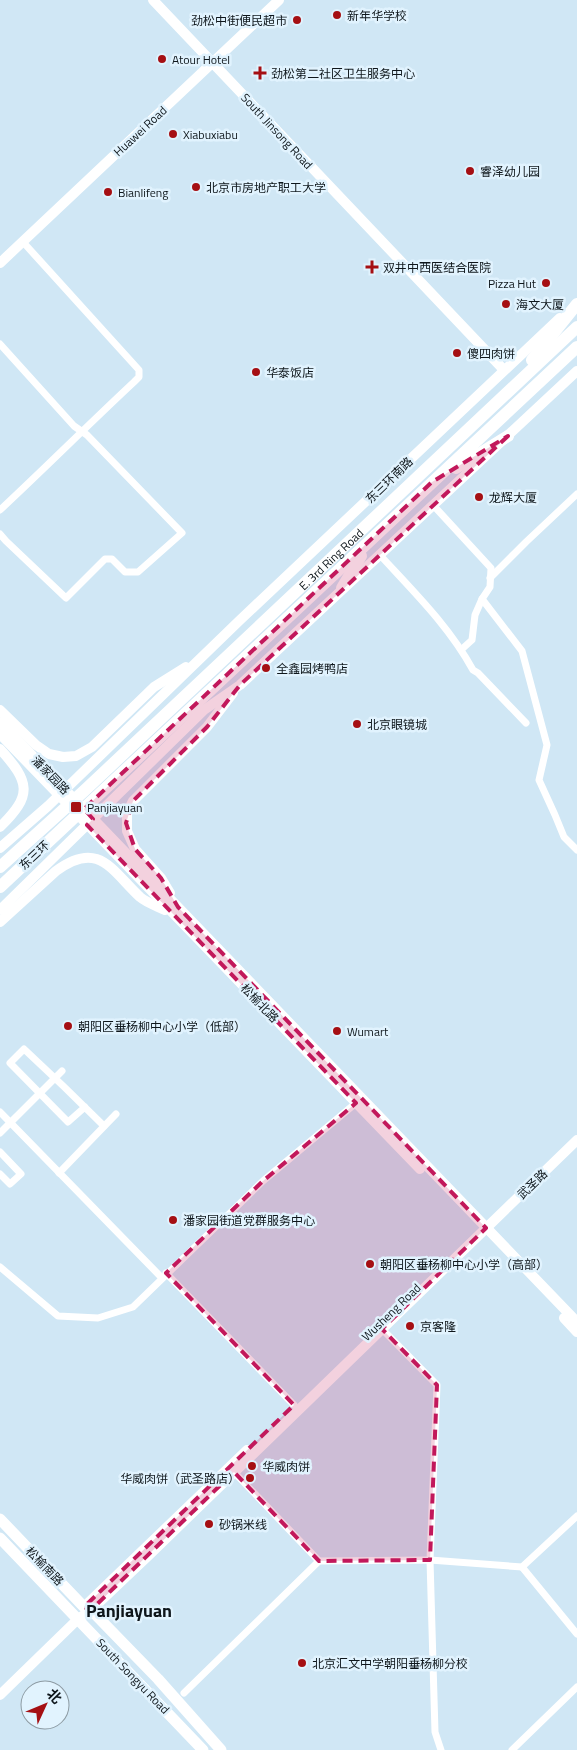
<svg xmlns="http://www.w3.org/2000/svg" width="577" height="1750" font-family="'Titillium Web','Noto Sans SC',sans-serif">
<rect width="100%" height="100%" fill="#d0e7f5"/>
<g fill="none" stroke-linecap="round" stroke-linejoin="round">
<g stroke="#fff" stroke-width="7">
<path d="M 0,344 L 74,426 L 87,435 L 182,533 L 138,572 L 125,572 L 112,559 L 105,559 L 66,598 L 6,541 L 0,534"/>
<path d="M 433,505 L 491,568 L 490,587 L 482,599 L 522,651 L 547,745 L 539,780 L 555,815 L 564,837 L 577,850"/>
<path d="M 0,510 C 45,468 89,424 134,382 L 139,377 L 139,370 L 23,242"/>
<path d="M 379,554 C 413,591 449,626 473,670 L 478,673 L 526,723"/>
<path d="M 490,578 L 526,542 L 577,494"/>
<path d="M 462,649 L 472,640 L 475,615 L 482,599"/>
<path d="M 85,1107 L 68,1122 L 10,1063 L 24,1049 C 51,1074 78,1100 104,1126"/>
<path d="M 0,1112 L 162,1278"/>
<path d="M 0,1133 L 62,1071"/>
<path d="M 0,1152 L 21,1174 L 10,1184 L 0,1174"/>
<path d="M 59,1173 L 116,1114"/>
<path d="M 0,1267 L 58,1316 L 98,1318 L 133,1307 L 263,1181 L 356,1103"/>
<path d="M 166,1273 L 294,1405"/>
<path d="M 382,1329 L 437,1385 L 430,1560 L 435,1732 L 441,1750"/>
<path d="M 234,1472 L 319,1561 L 430,1560 L 522,1567 L 577,1516"/>
<path d="M 522,1567 L 577,1634"/>
<path d="M 184,1693 L 319,1561"/>
<path d="M 512,1750 L 577,1687"/>
</g>
<g stroke="#fff" stroke-width="10">
<path d="M 153,0 L 504,370"/>
<path d="M 0,263 L 279,0"/>
<path d="M 0,710 L 36,745 L 49,754 L 63,757 L 76,756 L 92,747 L 154,687 L 186,667"/>
<path d="M 0,722 L 577,1322"/>
<path d="M 0,734 L 420,1169"/>
<path d="M 0,749 C 30,782 33,795 0,827"/>
<path d="M 0,848 L 48,806 L 239,621 L 560,318"/>
<path d="M 170,893 L 161,878 L 135,849 L 127,831 L 127,813 L 133,801 L 207,727 L 233,693"/>
<path d="M 0,910 L 204,710 L 240,685 L 577,371"/>
<path d="M 0,922 L 56,871 C 99,839 112,871 140,897 C 147,903 157,906 165,910"/>
<path d="M 564,1318 L 577,1332"/>
<path d="M 88,1603 L 247,1450"/>
<path d="M 0,1695 L 78,1619 L 91,1610 L 150,1554 L 577,1140"/>
</g>
<g stroke="#fff" stroke-width="11">
<path d="M 0,1519 L 84,1607 L 91,1610 L 158,1679 L 221,1750"/>
<path d="M 0,1538 L 203,1750"/>
</g>
<g stroke="#fff" stroke-width="12">
<path d="M 532,360 L 577,304"/>
<path d="M 456,468 L 508,436"/>
<path d="M 342,588 L 361,556"/>
<path id="s1" d="M 0,867 L 84,791 L 577,327"/>
<path d="M 0,887 L 577,347"/>
</g>
</g>
<path fill="#c2185b" fill-opacity="0.2" stroke="#c2185b" stroke-width="4" stroke-dasharray="10 6" stroke-linejoin="round" d="M 508,436 L 240,685 L 207,727 L 133,801 L 126,823 L 135,849 L 161,878 L 178,907 L 486,1228 L 382,1329 L 437,1385 L 430,1560 L 319,1561 L 234,1472 L 91,1610 L 84,1607 L 294,1405 L 166,1273 L 263,1181 L 356,1103 L 87,825 L 93,819 L 84,809 L 432,482 Z"/>
<g fill="#a50f13" stroke="#e1f3fe" stroke-width="2">
<circle cx="337" cy="15" r="5"/>
<circle cx="297" cy="20" r="5"/>
<circle cx="162" cy="59" r="5"/>
<path d="M257.5 65.5h5v5h5v5h-5v5h-5v-5h-5v-5h5z"/>
<circle cx="173" cy="134" r="5"/>
<circle cx="470" cy="171" r="5"/>
<circle cx="196" cy="187" r="5"/>
<circle cx="108" cy="192" r="5"/>
<path d="M369.5 259.5h5v5h5v5h-5v5h-5v-5h-5v-5h5z"/>
<circle cx="546" cy="283" r="5"/>
<circle cx="506" cy="304" r="5"/>
<circle cx="457" cy="353" r="5"/>
<circle cx="256" cy="372" r="5"/>
<circle cx="479" cy="497" r="5"/>
<circle cx="266" cy="668" r="5"/>
<circle cx="357" cy="724" r="5"/>
<rect x="70" y="801" width="12" height="12" rx="2.5"/>
<circle cx="68" cy="1026" r="5"/>
<circle cx="337" cy="1031" r="5"/>
<circle cx="173" cy="1220" r="5"/>
<circle cx="370" cy="1264" r="5"/>
<circle cx="410" cy="1326" r="5"/>
<circle cx="252" cy="1466" r="5"/>
<circle cx="250" cy="1478" r="5"/>
<circle cx="209" cy="1524" r="5"/>
<circle cx="302" cy="1663" r="5"/>
</g>
<g text-anchor="middle" dominant-baseline="central" stroke-width="5" stroke-linejoin="round" paint-order="stroke">
<g font-size="12" fill="#0e161b" stroke="#e1f3fe" text-anchor="start">
<text x="347" y="15">新年华学校</text>
<text x="287" y="20" text-anchor="end">劲松中街便民超市</text>
<text x="172" y="59">Atour Hotel</text>
<text x="271" y="73">劲松第二社区卫生服务中心</text>
<text x="183" y="134">Xiabuxiabu</text>
<text x="480" y="171">睿泽幼儿园</text>
<text x="206" y="187">北京市房地产职工大学</text>
<text x="118" y="192">Bianlifeng</text>
<text x="383" y="267">双井中西医结合医院</text>
<text x="536" y="283" text-anchor="end">Pizza Hut</text>
<text x="516" y="304">海文大厦</text>
<text x="467" y="353">傻四肉饼</text>
<text x="266" y="372">华泰饭店</text>
<text x="489" y="497">龙辉大厦</text>
<text x="276" y="668">全鑫园烤鸭店</text>
<text x="367" y="724">北京眼镜城</text>
<text x="87" y="807">Panjiayuan</text>
<text x="78" y="1026">朝阳区垂杨柳中心小学（低部）</text>
<text x="347" y="1031">Wumart</text>
<text x="183" y="1220">潘家园街道党群服务中心</text>
<text x="380" y="1264">朝阳区垂杨柳中心小学（高部）</text>
<text x="420" y="1326">京客隆</text>
<text x="262" y="1466">华威肉饼</text>
<text x="240" y="1478" text-anchor="end">华威肉饼（武圣路店）</text>
<text x="219" y="1524">砂锅米线</text>
<text x="312" y="1663">北京汇文中学朝阳垂杨柳分校</text>
</g>
<g font-size="12" fill="#0e161b" stroke="#e1f3fe">
<text transform="translate(140 131) rotate(-43)">Huawei Road</text>
<text transform="translate(277 131) rotate(47)">South Jinsong Road</text>
<text transform="translate(389 480) rotate(-44)">东三环南路</text>
<text stroke="none"><textPath href="#s1" startOffset="452">E. 3rd Ring Road</textPath></text>
<text transform="translate(51 775) rotate(46)">潘家园路</text>
<text transform="translate(34 855) rotate(-43)">东三环</text>
<text transform="translate(260 1003) rotate(46)">松榆北路</text>
<text transform="translate(532 1184) rotate(-44)">武圣路</text>
<text transform="translate(391 1312) rotate(-44)">Wusheng Road</text>
<text transform="translate(45 1566) rotate(46)">松榆南路</text>
<text transform="translate(133 1676) rotate(46)">South Songyu Road</text>
</g>
<g font-size="18" font-weight="bold" fill="#0e161b" stroke="#e1f3fe">
<text x="129" y="1610">Panjiayuan</text>
</g>
</g>
<g transform="translate(45 1705) rotate(46)"><circle r="24" fill="#e1f3fe" stroke="#8d9ba3"/>
<path d="M0-4L9 19L0 12L-9 19Z" fill="#a50f13"/>
<text y="-8" font-size="14" font-weight="bold" text-anchor="middle" fill="#0e161b">北</text>
</g>
</svg>
